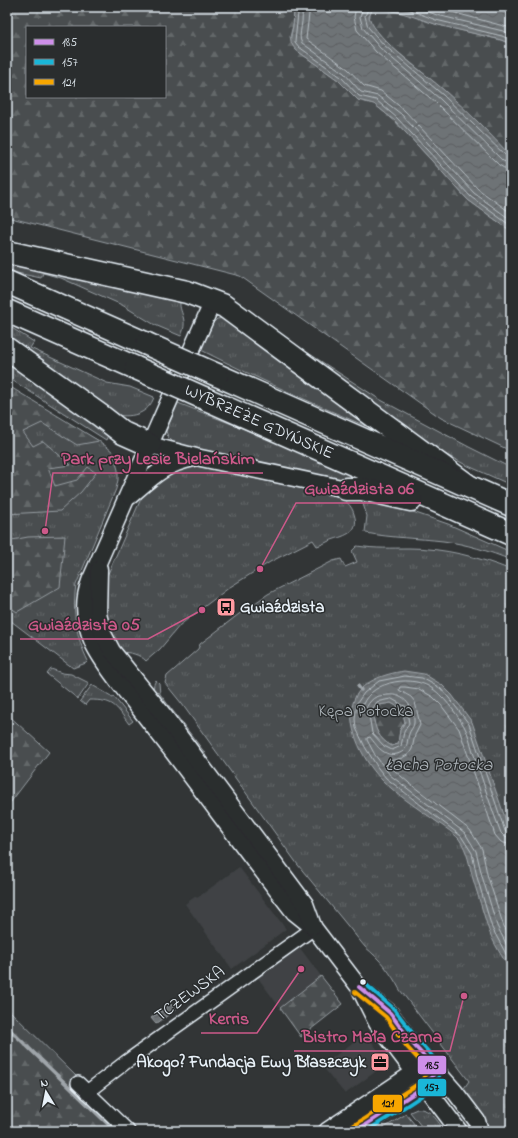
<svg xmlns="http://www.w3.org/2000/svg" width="518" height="1138" font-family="'Indie Flower',sans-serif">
<defs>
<pattern id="grass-tufts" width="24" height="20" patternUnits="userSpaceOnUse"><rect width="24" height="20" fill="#494d4f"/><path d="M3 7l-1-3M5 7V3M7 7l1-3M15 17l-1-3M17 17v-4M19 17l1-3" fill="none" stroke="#636769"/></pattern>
<pattern id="forest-firs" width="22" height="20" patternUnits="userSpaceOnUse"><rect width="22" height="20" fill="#494d4f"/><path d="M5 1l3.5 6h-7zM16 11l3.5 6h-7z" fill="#636769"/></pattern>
<pattern id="water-waves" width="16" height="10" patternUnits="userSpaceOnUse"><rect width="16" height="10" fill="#6e7376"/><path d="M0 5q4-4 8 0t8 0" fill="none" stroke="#5a5e60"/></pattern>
</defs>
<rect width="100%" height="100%" fill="#323536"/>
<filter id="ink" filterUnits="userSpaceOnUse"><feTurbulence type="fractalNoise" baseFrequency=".025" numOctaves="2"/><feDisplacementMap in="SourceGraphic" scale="8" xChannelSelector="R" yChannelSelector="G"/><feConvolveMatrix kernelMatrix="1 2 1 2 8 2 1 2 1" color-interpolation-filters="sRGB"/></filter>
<g filter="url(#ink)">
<g fill="#3f4244">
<path d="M 239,867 L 286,929 L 232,969 L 185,904 L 196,896 L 197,898 Z"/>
<path d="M 300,948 L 321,976 L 280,1008 L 258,978 Z"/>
<path d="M 365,1033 L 384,1058 L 382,1067 L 345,1094 L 322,1066 Z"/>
</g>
<g fill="url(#grass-tufts)" stroke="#989fa4">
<path d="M 7,259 L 181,298 C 176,311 190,317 181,336 L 155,325 L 122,305 L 61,278 L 43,273 L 41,278 L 17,273 L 7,269 Z"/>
<path d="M 225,318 L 382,433 C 321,407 260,380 201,350 L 213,323 L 217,319 Z"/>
<path d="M 7,325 L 34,342 L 30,348 L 107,383 L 130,387 L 154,397 C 149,413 133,418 117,415 L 7,341 Z"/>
<path d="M 279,334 L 379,399 L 469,447 L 511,468 L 511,485 L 466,465 L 441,452 Z"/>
<path d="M 7,357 L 109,433 L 106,440 L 7,377 Z"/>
<path d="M 7,390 L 99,441 L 107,447 L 113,452 L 118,470 L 118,480 L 116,489 L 76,585 C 72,612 76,637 88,661 L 86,663 L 73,668 L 11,621 L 7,627 Z"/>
<path d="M 178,403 L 242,428 L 378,487 L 263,465 L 176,445 L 168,437 L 166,431 Z"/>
<path d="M 192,465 L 337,496 C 345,499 352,506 354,514 C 361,534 342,536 329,541 C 325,543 321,545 317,546 L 313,540 L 270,562 L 230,587 L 180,625 L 160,649 L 146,661 C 141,655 128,651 121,653 C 115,643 109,632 106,621 C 104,611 105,586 107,576 L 144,492 L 163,474 Z"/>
<path d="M 361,498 L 404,509 L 448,524 L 511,552 L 511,560 C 489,551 466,544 443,541 C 417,538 392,538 366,533 L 365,532 L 367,516 Z"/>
<path d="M 357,546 C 377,549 390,548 409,548 C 444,548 479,557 511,570 L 511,1131 L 491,1131 L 462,1091 L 469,1081 L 400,990 C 391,973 380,959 365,947 L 298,865 L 182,704 L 165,683 L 167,676 L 198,649 L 200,644 L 239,614 L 268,594 L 333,561 L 341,559 L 345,567 L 357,562 L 352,551 Z"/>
<path d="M 51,669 L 62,673 L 71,674 L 89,683 L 78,699 L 47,674 Z"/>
<path d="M 156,680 L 159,683 L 160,694 L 205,753 L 205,758 L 153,690 L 154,684 Z"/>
<path d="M 92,685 L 111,696 L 112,698 L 114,697 L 133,721 L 129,724 C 115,705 114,700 89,700 L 85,705 L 80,701 Z"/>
<path d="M 417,1109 C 431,1108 437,1121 445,1131 L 425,1131 L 410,1112 Z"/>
<path d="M 406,1114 L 420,1131 L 379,1131 Z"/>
</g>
<g fill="url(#forest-firs)" stroke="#989fa4" fill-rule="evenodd">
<path d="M 7,7 L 288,7 L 294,13 L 293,25 L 290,37 L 296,50 L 338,80 L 358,100 L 374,104 L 395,121 L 468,200 L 511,231 L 511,451 L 441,418 L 240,276 L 7,217 ZM 27,27 L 165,27 L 165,97 L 27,97 Z"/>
<path d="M 385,9 L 409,14 L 435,24 L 501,40 L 511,44 L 511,156 L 446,92 L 387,43 L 371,25 L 369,17 L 372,10 Z"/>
<path d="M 7,385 L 99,441 L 77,445 L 42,423 L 23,432 L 33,446 L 43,441 L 71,465 L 48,468 L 55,486 L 77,480 L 88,467 L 96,473 L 81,492 L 60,511 L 7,514 Z"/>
<path d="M 65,536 L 60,587 L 17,612 L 7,605 L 7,541 L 28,537 Z"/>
<path d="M 391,703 L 402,709 L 405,722 L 400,730 L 398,744 L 392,746 C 378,739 375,729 373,715 L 379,705 Z"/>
<path d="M 7,714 L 49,752 L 7,807 Z"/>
<path d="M 321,976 L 343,1004 L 301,1037 L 280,1008 Z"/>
<path d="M 7,1008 L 79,1079 L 73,1086 L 122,1131 L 7,1131 Z"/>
</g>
<g fill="url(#water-waves)" stroke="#9fa5aa" fill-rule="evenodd">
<path d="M 288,7 L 511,7 L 511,44 L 501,40 C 479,34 456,30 435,24 C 412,17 396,8 372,10 L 369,17 C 377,41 425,73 445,91 C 468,111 490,134 511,156 L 511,231 L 468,200 L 395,121 L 374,104 L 358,100 L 338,80 L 296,50 C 288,41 291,37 293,26 C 294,22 293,17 294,13 Z"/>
<path d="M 404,671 L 424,674 L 442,685 L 452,695 L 472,722 L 511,835 L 511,971 C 503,958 493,943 488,928 C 483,912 478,895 473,879 C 469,864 468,852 459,839 C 453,832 438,823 430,817 C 414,806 398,795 384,782 C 365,764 346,729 353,703 C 359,681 385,674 404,671 ZM 391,703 L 402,709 L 405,722 L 400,730 L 398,744 L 392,746 C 378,739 375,728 373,715 L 379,705 Z"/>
<path d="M 171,1004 L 175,1010 L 156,1024 L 151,1018 Z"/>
</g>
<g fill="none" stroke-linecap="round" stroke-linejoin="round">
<g stroke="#b7bfc4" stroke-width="1">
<path d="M 294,7 L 298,13 L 295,42 L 299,47 L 341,77 L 359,96 L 376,100 L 397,118 L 471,197 L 511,226"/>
<path d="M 300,7 C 307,18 296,36 302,43 L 344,73 L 361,92 L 378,96 L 401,114 L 474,193 L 511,220"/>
<path d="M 307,7 L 309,14 L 306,39 L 348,69 L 364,86 L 381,91 L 404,110 L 478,189 L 511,213"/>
<path d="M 356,7 L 354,17 L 357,30 L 376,52 L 436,103 L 499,165 L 504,168 L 511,169"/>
<path d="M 363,7 L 360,17 L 363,28 L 380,48 L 440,99 L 503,161 L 511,163"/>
<path d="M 369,7 L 365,16 L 368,27 L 384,45 L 443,95 L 507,157 L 511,158"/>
<path d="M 395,7 L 410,10 L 436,20 L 502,36 L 511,40"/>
<path d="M 415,7 L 437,15 L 503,31 L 511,34"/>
<path d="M 433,7 L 511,28"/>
<path d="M 392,699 L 406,707 L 409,723 L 404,732 L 401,746 L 392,750 L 384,746 L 372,733 L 369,715 L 377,702 Z"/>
<path d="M 511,834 L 508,833 L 505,831 L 469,724 L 449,698 L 440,688 L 422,678 L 405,676 L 379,681 L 364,693 L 357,703 L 355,719 L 356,728 L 365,747 L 378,768 L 386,778 L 461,836 L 472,853 L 477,877 L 492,928 L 511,963"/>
<path d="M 511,839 L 505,837 L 501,833 C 491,808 483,781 474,755 C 471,746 469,734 464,726 C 456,713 443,695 430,687 C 408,674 367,682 361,710 L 362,712 L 364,711 C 372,698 373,696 388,695 C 404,693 415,708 414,723 C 414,727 410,730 409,734 C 407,739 408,745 405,749 C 403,752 400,753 397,754 C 384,757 377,746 370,737 L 367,738 L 367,740 L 375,755 L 390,775 L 465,833 L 476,851 L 482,876 L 497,926 L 511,953"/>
<path d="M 511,845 L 501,842 L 495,835 L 459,729 L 441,705 L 433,697 L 419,689 L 405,687 L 400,687 L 399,690 L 411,697 L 415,702 L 420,725 L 415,735 L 412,749 L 409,754 L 402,758 L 389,761 L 388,763 L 394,770 L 409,783 L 470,830 L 482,849 L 487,874 L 503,924 L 511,941"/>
</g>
<g stroke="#9fa5aa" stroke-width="3.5">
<path d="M 358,686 L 361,690"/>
<path d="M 7,1027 L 115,1131"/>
</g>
<defs>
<g id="minor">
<path d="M 78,1083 L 128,1131"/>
<path d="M 87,1092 L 126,1062 L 314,928"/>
</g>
<g id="tertiary">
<path d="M 213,301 L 90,581 C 82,602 85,625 94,645 C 103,663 115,677 127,693 C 140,709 153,726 166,743 C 209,799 250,856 294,912 L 314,928 L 359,987 L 377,1023 L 459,1131"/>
<path d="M 150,445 L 196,457 L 346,489"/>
<path d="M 130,496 C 152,477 164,464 194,458"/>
<path d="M 99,569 L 98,614 L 103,634 L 112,651 L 165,717 L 305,904 L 313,926"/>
<path d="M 365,992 L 390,1013 L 412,1043 L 455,1092 L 477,1121 L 480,1131"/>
<path d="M 327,1131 L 415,1072 L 425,1068"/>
<path d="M 356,1131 L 425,1086 L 432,1077"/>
</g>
<g id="trunk">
<path d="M 7,252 L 187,292 L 224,306 L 470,487"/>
<path d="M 7,282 L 147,344"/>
<path d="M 7,311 L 136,368"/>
<path d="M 7,349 L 101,416 L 123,433 L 150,445"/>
<path d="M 217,375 L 511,505"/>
<path d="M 206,399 L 511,534"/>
<path d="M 346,489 L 362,489 L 411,500"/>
</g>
</defs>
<use href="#minor" stroke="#e8f1f8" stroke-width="16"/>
<use href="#tertiary" stroke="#e8f1f8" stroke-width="19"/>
<use href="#trunk" stroke="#e8f1f8" stroke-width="25"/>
<use href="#minor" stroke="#2a2d2e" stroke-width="13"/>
<use href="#tertiary" stroke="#2a2d2e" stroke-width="16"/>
<use href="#trunk" stroke="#2a2d2e" stroke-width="22"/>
<defs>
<g id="trunk-bridge">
<path d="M 147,344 L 217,375"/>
<path d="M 136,368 L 206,399"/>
</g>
</defs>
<use href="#trunk-bridge" stroke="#e8f1f8" stroke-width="25" stroke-linecap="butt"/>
<use href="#trunk-bridge" stroke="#2a2d2e" stroke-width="22"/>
<defs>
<path id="bus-1" d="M 356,1131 L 425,1086 L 433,1075 L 435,1068 L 412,1043 L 390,1013 L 359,987"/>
<path id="bus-2" d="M 363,982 L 394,1009 L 417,1039 L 439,1064 C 444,1072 435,1086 428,1091 C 410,1105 386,1118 367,1131"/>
<path id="bus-3" d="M 353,1126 L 421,1082 L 428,1070 L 407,1047 L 386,1017 L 355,992"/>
</defs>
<use href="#bus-1" stroke="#2a2d2e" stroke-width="7"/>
<use href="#bus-2" stroke="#2a2d2e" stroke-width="7"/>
<use href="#bus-3" stroke="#2a2d2e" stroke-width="7"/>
<use href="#bus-1" stroke="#ce8fe9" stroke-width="4"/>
<use href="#bus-2" stroke="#1ab6d8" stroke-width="4"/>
<use href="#bus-3" stroke="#f7a600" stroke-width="4"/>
</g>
</g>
<defs>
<symbol id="bus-square" viewBox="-11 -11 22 22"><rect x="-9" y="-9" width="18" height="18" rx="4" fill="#ff9aa2" stroke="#2a2d2e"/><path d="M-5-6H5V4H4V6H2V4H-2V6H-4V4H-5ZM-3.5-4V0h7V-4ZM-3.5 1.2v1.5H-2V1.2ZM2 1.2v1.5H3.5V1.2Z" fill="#111"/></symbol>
<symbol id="office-square" viewBox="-11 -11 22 22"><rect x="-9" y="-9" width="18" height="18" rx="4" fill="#ff9aa2" stroke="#2a2d2e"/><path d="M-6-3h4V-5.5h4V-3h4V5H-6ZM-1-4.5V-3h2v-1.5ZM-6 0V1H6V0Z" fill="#111"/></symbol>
</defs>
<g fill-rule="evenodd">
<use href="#bus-square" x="215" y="596" width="22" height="22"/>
<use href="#office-square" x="369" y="1051" width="22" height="22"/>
</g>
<circle fill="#e8f1f8" stroke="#2a2d2e" stroke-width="1.5" cx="363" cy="982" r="3.5"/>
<g text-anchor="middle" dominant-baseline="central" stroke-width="3" stroke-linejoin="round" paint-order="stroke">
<g font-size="17" fill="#e8f1f8" stroke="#2a2d2e">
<text transform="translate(259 422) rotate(24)">WYBRZEŻE GDYŃSKIE</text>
<text transform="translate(190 994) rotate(-36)">TCZEWSKA</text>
</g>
<g font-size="17" font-weight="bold" fill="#e8f1f8" stroke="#2a2d2e" text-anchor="start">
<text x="240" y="607">Gwiaździsta</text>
<text x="366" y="1062" text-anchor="end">Akogo? Fundacja Ewy Błaszczyk</text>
</g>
<g font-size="17" fill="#b0b8bd" stroke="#2a2d2e">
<text x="366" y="711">Kępa Potocka</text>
</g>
<g font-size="18" font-style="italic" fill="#b1b8be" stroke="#2a2d2e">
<text x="439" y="766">Łacha Potocka</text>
</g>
</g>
<path fill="none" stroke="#cd598a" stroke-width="1.5" d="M45 531L53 473H263M260 569L296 503H421M202 610L148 639H20M301 969L257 1033H201M464 996L450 1051H294"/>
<g fill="#cd598a" stroke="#2a2d2e" stroke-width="1.5">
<circle cx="45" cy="531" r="4"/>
<circle cx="260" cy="569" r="4"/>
<circle cx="202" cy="610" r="4"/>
<circle cx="301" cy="969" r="4"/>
<circle cx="464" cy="996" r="4"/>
</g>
<g font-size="18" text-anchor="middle" font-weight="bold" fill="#cd598a" stroke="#2a2d2e" stroke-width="3" stroke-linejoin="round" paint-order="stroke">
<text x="158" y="464">Park przy Lesie Bielańskim</text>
<text x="359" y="494">Gwiaździsta 06</text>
<text x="84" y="630">Gwiaździsta 05</text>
<text x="229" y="1024">Kerris</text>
<text x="372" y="1042">Bistro Mała Czarna</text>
</g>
<g stroke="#2a2d2e" stroke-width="1.5">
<rect x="417" y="1055" width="30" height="20" rx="4" fill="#ce8fe9"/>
<rect x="417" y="1078" width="30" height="19" rx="4" fill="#1ab6d8"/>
<rect x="372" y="1094" width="31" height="19" rx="4" fill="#f7a600"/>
</g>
<g font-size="11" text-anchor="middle" font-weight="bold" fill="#111">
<text x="432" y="1069">185</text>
<text x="432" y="1091">157</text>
<text x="388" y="1107">121</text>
</g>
<rect width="518" height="1138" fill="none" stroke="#2a2d2e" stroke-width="24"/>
<rect x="12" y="12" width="494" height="1114" fill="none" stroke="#e8f1f8" stroke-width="1.5" filter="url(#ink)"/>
<rect x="26" y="26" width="140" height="72" fill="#2a2d2e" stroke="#767b7f"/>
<rect x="34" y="39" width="20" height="6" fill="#ce8fe9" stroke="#767b7f"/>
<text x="62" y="46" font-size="12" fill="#e8f1f8">185</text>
<rect x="34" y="59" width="20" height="6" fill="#1ab6d8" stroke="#767b7f"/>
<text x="62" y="66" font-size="12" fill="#e8f1f8">157</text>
<rect x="34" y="79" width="20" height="6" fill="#f7a600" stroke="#767b7f"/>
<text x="62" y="86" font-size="12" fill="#e8f1f8">121</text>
<g transform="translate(46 1092) rotate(350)" stroke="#2a2d2e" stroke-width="3" paint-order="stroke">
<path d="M0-3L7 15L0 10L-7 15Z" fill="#e8f1f8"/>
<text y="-6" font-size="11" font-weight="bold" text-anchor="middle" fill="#e8f1f8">N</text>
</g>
</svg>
